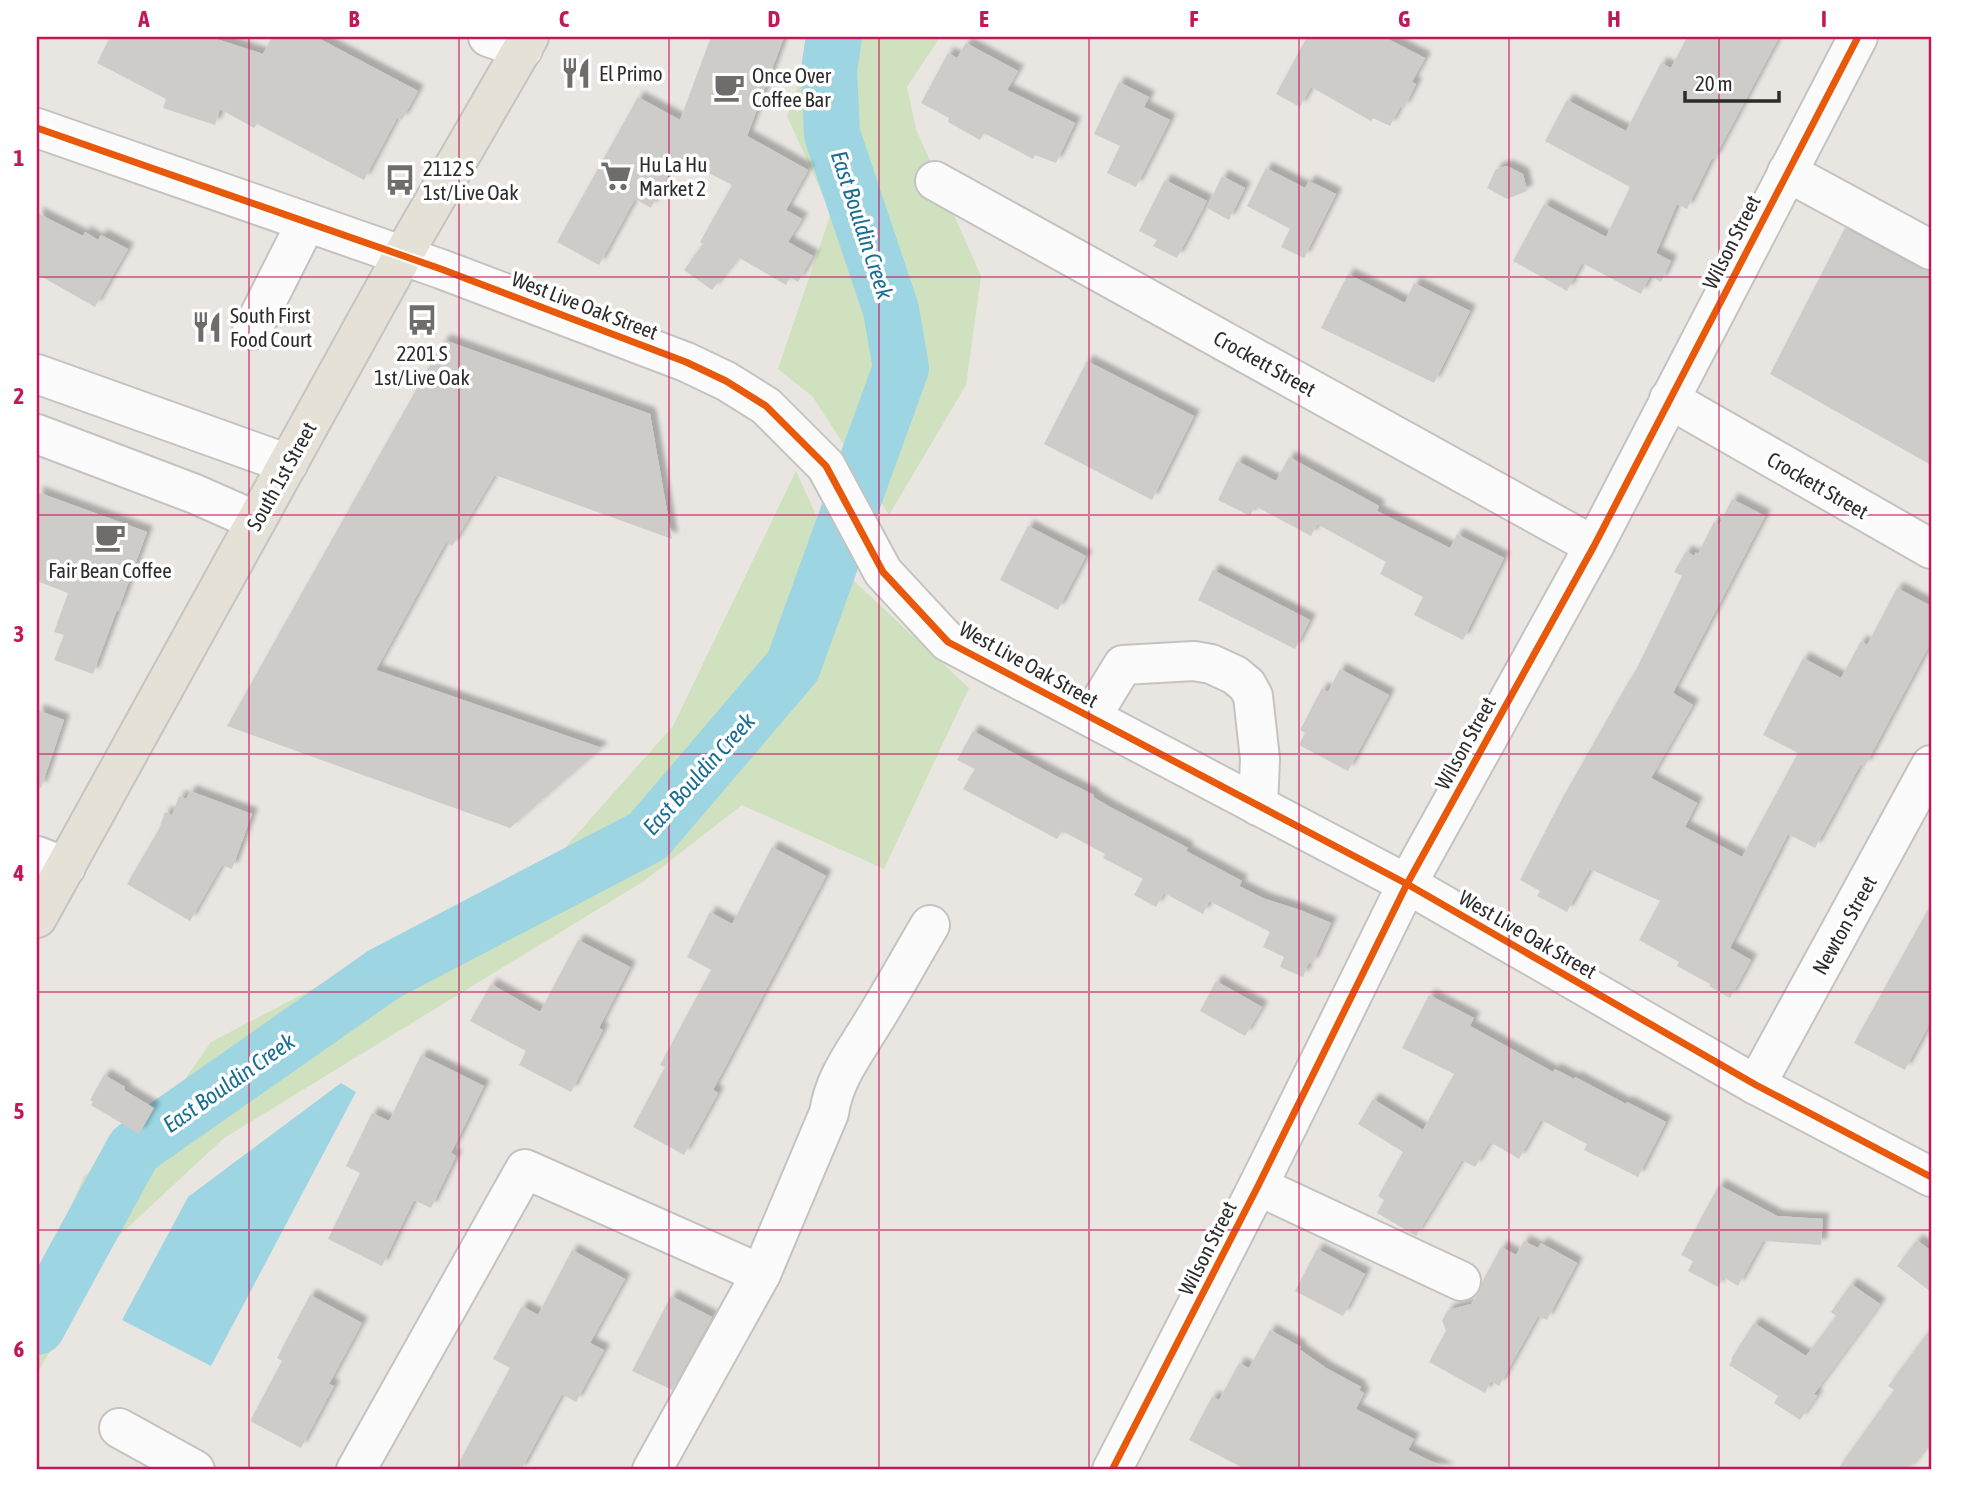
<svg xmlns="http://www.w3.org/2000/svg" width="1968" height="1507" font-family="'Asap Condensed',sans-serif">
<defs>
<filter id="shadow"><feDropShadow dx="6" dy="-6" stdDeviation="2" flood-color="#0004"/></filter>
</defs>
<rect width="100%" height="100%" fill="#e9e6e2"/>
<g fill="#cfe1be">
<path d="M 816,37 L 940,37 L 907,87 L 916,129 L 981,276 L 966,385 L 889,515 L 813,397 L 778,369 L 831,213 L 787,116 Z"/>
<path d="M 796,471 L 840,568 L 969,688 L 884,869 L 742,805 L 644,881 L 224,1138 L 109,1245 L 37,1374 L 37,1287 L 84,1176 L 148,1132 L 211,1042 L 502,890 L 562,851 L 673,726 Z"/>
</g>
<path fill="#9dd5e3" d="M 341,1083 L 356,1092 L 211,1366 L 122,1320 L 188,1197 Z"/>
<g fill="none" stroke-linecap="round" stroke-linejoin="round">
<path stroke="#9dd5e3" stroke-width="56" d="M 37,1327 L 134,1149 L 384,974 L 648,836 L 793,666 L 901,368 L 891,310 L 832,134 L 829,70 L 834,37"/>
</g>
<g fill="#ceccc9" filter="url(#shadow)">
<path d="M 110,37 L 210,37 L 263,54 L 272,37 L 316,37 L 418,91 L 402,120 L 397,118 L 364,180 L 257,124 L 254,128 L 220,109 L 215,125 L 163,108 L 166,99 L 97,63 Z"/>
<path d="M 711,37 L 784,37 L 747,136 L 808,170 L 786,210 L 802,219 L 788,242 L 813,256 L 798,282 L 790,277 L 786,285 L 738,257 L 712,290 L 684,270 L 703,244 L 700,242 L 732,185 L 677,157 L 651,208 L 635,199 L 599,265 L 557,242 L 638,97 L 680,120 Z"/>
<path d="M 1307,37 L 1384,37 L 1425,58 L 1412,82 L 1416,84 L 1404,108 L 1400,107 L 1390,126 L 1373,118 L 1371,121 L 1311,87 L 1300,107 L 1276,94 Z"/>
<path d="M 1687,37 L 1779,37 L 1714,159 L 1712,158 L 1687,209 L 1677,204 L 1656,253 L 1671,261 L 1661,282 L 1650,276 L 1641,294 L 1582,263 L 1567,291 L 1513,261 L 1544,204 L 1606,237 L 1630,187 L 1545,141 L 1567,100 L 1626,131 L 1661,63 L 1671,68 Z"/>
<path d="M 966,43 L 1018,71 L 1007,90 L 1075,123 L 1056,163 L 1035,155 L 1033,159 L 984,133 L 980,140 L 948,122 L 949,118 L 921,103 L 948,53 L 957,58 Z"/>
<path d="M 1119,82 L 1149,97 L 1144,107 L 1170,120 L 1136,187 L 1107,173 L 1120,146 L 1094,134 Z"/>
<path d="M 1507,166 L 1523,174 L 1527,191 L 1507,199 L 1487,188 L 1496,169 Z"/>
<path d="M 1266,168 L 1305,188 L 1309,181 L 1336,194 L 1304,258 L 1281,247 L 1290,229 L 1247,206 Z"/>
<path d="M 1222,176 L 1245,188 L 1229,220 L 1207,208 Z"/>
<path d="M 1165,180 L 1207,201 L 1177,258 L 1153,246 L 1157,240 L 1139,231 Z"/>
<path d="M 37,213 L 83,236 L 85,232 L 98,240 L 101,235 L 128,249 L 95,307 L 37,274 Z"/>
<path d="M 1845,228 L 1921,269 L 1931,272 L 1931,465 L 1770,374 Z"/>
<path d="M 1348,274 L 1405,303 L 1414,283 L 1470,311 L 1434,383 L 1321,328 Z"/>
<path d="M 444,340 L 650,414 L 672,539 L 495,475 L 452,546 L 446,542 L 376,670 L 602,748 L 510,828 L 227,726 Z"/>
<path d="M 1087,361 L 1194,416 L 1152,500 L 1044,444 Z"/>
<path d="M 1289,457 L 1379,506 L 1377,511 L 1450,548 L 1457,534 L 1504,558 L 1463,640 L 1414,615 L 1423,597 L 1380,574 L 1386,562 L 1317,524 L 1311,536 L 1255,506 L 1250,516 L 1218,500 L 1237,461 L 1276,481 Z"/>
<path d="M 37,492 L 147,532 L 118,611 L 117,610 L 93,674 L 54,660 L 64,635 L 54,632 L 68,593 L 37,581 Z"/>
<path d="M 1732,499 L 1765,516 L 1673,693 L 1693,705 L 1651,778 L 1697,803 L 1685,827 L 1742,857 L 1798,753 L 1763,735 L 1803,658 L 1841,678 L 1861,641 L 1867,645 L 1897,588 L 1931,606 L 1931,642 L 1865,766 L 1861,764 L 1815,848 L 1788,834 L 1730,948 L 1751,960 L 1730,998 L 1709,986 L 1710,984 L 1677,966 L 1679,962 L 1639,940 L 1660,901 L 1590,869 L 1567,912 L 1537,896 L 1540,891 L 1520,880 L 1563,797 L 1631,677 L 1632,678 L 1682,576 L 1674,572 L 1686,551 L 1694,556 L 1696,552 L 1698,554 L 1714,522 L 1719,525 Z"/>
<path d="M 1028,526 L 1086,556 L 1058,610 L 1000,580 Z"/>
<path d="M 1213,570 L 1310,620 L 1295,649 L 1198,600 Z"/>
<path d="M 1340,669 L 1389,695 L 1348,771 L 1299,745 L 1305,733 L 1300,730 L 1322,688 L 1328,692 Z"/>
<path d="M 37,710 L 64,720 L 41,788 L 37,787 Z"/>
<path d="M 973,731 L 1054,775 L 1094,795 L 1093,797 L 1110,807 L 1188,848 L 1186,851 L 1242,881 L 1239,886 L 1265,899 L 1300,910 L 1331,923 L 1312,964 L 1309,962 L 1303,977 L 1280,967 L 1284,957 L 1263,947 L 1270,932 L 1209,901 L 1203,914 L 1164,893 L 1156,907 L 1134,895 L 1143,879 L 1103,858 L 1105,854 L 1062,831 L 1057,839 L 963,789 L 975,769 L 957,760 Z"/>
<path d="M 190,791 L 252,814 L 232,869 L 222,865 L 190,921 L 127,884 L 159,829 L 165,812 L 172,815 L 179,796 L 186,799 Z"/>
<path d="M 772,847 L 826,876 L 713,1090 L 718,1093 L 684,1155 L 633,1127 L 665,1067 L 660,1065 L 711,970 L 687,957 L 710,912 L 732,924 Z"/>
<path d="M 1931,904 L 1931,1021 L 1905,1070 L 1854,1043 Z"/>
<path d="M 578,940 L 630,967 L 599,1028 L 603,1030 L 571,1092 L 519,1065 L 526,1051 L 470,1021 L 491,984 L 540,1012 Z"/>
<path d="M 1216,981 L 1262,1007 L 1245,1036 L 1200,1011 Z"/>
<path d="M 1429,995 L 1474,1018 L 1470,1026 L 1553,1072 L 1555,1069 L 1574,1079 L 1575,1077 L 1626,1104 L 1627,1102 L 1666,1122 L 1638,1177 L 1584,1150 L 1587,1144 L 1541,1120 L 1519,1159 L 1490,1142 L 1475,1167 L 1462,1160 L 1416,1236 L 1377,1213 L 1384,1200 L 1378,1196 L 1403,1152 L 1358,1124 L 1373,1099 L 1423,1130 L 1454,1074 L 1402,1048 Z"/>
<path d="M 421,1055 L 484,1086 L 451,1153 L 456,1156 L 431,1208 L 414,1200 L 382,1266 L 328,1239 L 360,1173 L 346,1166 L 372,1113 L 389,1121 Z"/>
<path d="M 104,1075 L 125,1087 L 124,1090 L 154,1108 L 139,1134 L 91,1105 L 93,1102 L 90,1100 Z"/>
<path d="M 1719,1185 L 1777,1216 L 1823,1219 L 1821,1245 L 1763,1241 L 1738,1286 L 1723,1277 L 1718,1287 L 1688,1271 L 1693,1261 L 1681,1255 Z"/>
<path d="M 1917,1240 L 1931,1251 L 1931,1292 L 1897,1266 Z"/>
<path d="M 1524,1241 L 1538,1248 L 1541,1243 L 1577,1263 L 1547,1320 L 1538,1316 L 1499,1386 L 1491,1381 L 1485,1393 L 1429,1362 L 1446,1331 L 1442,1320 L 1448,1310 L 1471,1304 L 1480,1291 L 1482,1282 L 1501,1247 L 1516,1255 Z"/>
<path d="M 1317,1249 L 1365,1274 L 1343,1316 L 1295,1291 Z"/>
<path d="M 572,1250 L 625,1279 L 590,1343 L 604,1350 L 576,1402 L 562,1394 L 521,1470 L 455,1470 L 510,1368 L 493,1359 L 522,1306 L 538,1315 Z"/>
<path d="M 1851,1284 L 1880,1304 L 1814,1394 L 1817,1396 L 1800,1420 L 1774,1403 L 1778,1396 L 1729,1365 L 1732,1360 L 1731,1359 L 1754,1323 L 1806,1356 L 1836,1316 L 1831,1312 Z"/>
<path d="M 310,1295 L 362,1323 L 329,1384 L 334,1386 L 301,1448 L 250,1421 L 282,1361 L 277,1358 Z"/>
<path d="M 671,1296 L 712,1317 L 672,1390 L 632,1371 Z"/>
<path d="M 1931,1328 L 1931,1441 L 1908,1470 L 1837,1470 L 1894,1390 L 1888,1386 Z"/>
<path d="M 1270,1330 L 1301,1347 L 1299,1349 L 1326,1368 L 1361,1387 L 1359,1390 L 1364,1393 L 1356,1409 L 1414,1439 L 1408,1450 L 1449,1470 L 1247,1470 L 1189,1440 L 1212,1397 L 1219,1400 L 1239,1363 L 1249,1368 Z"/>
</g>
<g fill="none" stroke-linecap="round" stroke-linejoin="round">
<defs>
<g id="minor">
<path d="M 488,37 L 523,49"/>
<path d="M 37,128 L 441,269 L 686,362 L 726,381 L 766,406 L 826,466 L 883,572 L 948,642 L 1407,884 L 1756,1085 L 1931,1177"/>
<path d="M 1787,172 L 1931,250"/>
<path d="M 935,181 L 1594,546"/>
<path d="M 252,330 L 306,223"/>
<path d="M 37,374 L 288,464"/>
<path d="M 1669,399 L 1931,549"/>
<path d="M 37,434 L 195,494 L 256,521"/>
<path d="M 1091,717 L 1123,665 L 1194,661 L 1211,664 L 1235,675 L 1247,685 L 1253,696 L 1260,759 L 1258,806"/>
<path d="M 37,856 L 66,867"/>
<path d="M 1756,1085 L 1931,765"/>
<path d="M 1258,1186 L 1461,1281"/>
<path d="M 119,1428 L 195,1470"/>
<path d="M 356,1470 L 525,1169 L 761,1274"/>
<path d="M 652,1470 L 761,1274 L 829,1113 C 834,1078 855,1052 873,1022 C 893,990 911,957 930,925"/>
<path d="M 1112,1470 L 1258,1186 L 1407,884 L 1594,546 L 1858,37"/>
</g>
<path id="major" d="M 37,918 L 403,255 L 529,37"/>
</defs>
<use href="#minor" stroke="#c4c3c2" stroke-width="42"/>
<use href="#major" stroke="#c5c4c2" stroke-width="42"/>
<use href="#minor" stroke="#fcfbfb" stroke-width="38"/>
<use href="#major" stroke="#e5e1d6" stroke-width="38"/>
<defs>
<g id="cycleway">
<path d="M 37,128 L 441,269 L 686,362 L 726,381 L 766,406 L 826,466 L 883,572 L 948,642 L 1407,884 L 1756,1085 L 1931,1177"/>
<path d="M 1112,1470 L 1258,1186 L 1407,884 L 1594,546 L 1858,37"/>
</g>
</defs>
<use href="#cycleway" stroke="#fff" stroke-width="11"/>
<use href="#cycleway" stroke="#e8590c" stroke-width="7"/>
</g>
<path fill="none" stroke="#c2185b" stroke-width="2" stroke-opacity="0.55" d="M 249,37 L 249,1470M 459,37 L 459,1470M 669,37 L 669,1470M 879,37 L 879,1470M 1089,37 L 1089,1470M 1299,37 L 1299,1470M 1509,37 L 1509,1470M 1719,37 L 1719,1470M 37,277 L 1931,277M 37,515 L 1931,515M 37,754 L 1931,754M 37,992 L 1931,992M 37,1230 L 1931,1230"/>
<defs>
<symbol id="restaurant-bare" viewBox="-9 -9 18 18"><path d="M-5-6h1v4h1v-4h1v4h1v-4h1v5L-1.5 .5V6h-2V.5L-5-1ZM5-6V6H3V1.5H1.5Q1.5-4 5-6Z" fill="#6e6d6c" stroke="#fff" stroke-width="2.5" paint-order="stroke"/></symbol>
<symbol id="cafe-bare" viewBox="-9 -9 18 18"><path d="M-5.5-4.5H6V0H3Q3 3.5 0 3.5H-2.5Q-5.5 3.5-5.5 0ZM3-3.2v2h1.7v-2ZM-6 4.5H4V6H-6Z" fill="#6e6d6c" stroke="#fff" stroke-width="2.5" paint-order="stroke"/></symbol>
<symbol id="supermarket-bare" viewBox="-9 -9 18 18"><path d="M-6-5.5h2.5l.6 2H6L4.5 2H-2.5L-4.4-4H-6ZM-1.5 3.2a1.3 1.3 0 1 0 .1 0ZM3 3.2a1.3 1.3 0 1 0 .1 0Z" fill="#6e6d6c" stroke="#fff" stroke-width="2.5" paint-order="stroke"/></symbol>
<symbol id="bus-bare" viewBox="-9 -9 18 18"><path d="M-5-6H5V4H4V6H2V4H-2V6H-4V4H-5ZM-3.5-4V0h7V-4ZM-3.5 1.2v1.5H-2V1.2ZM2 1.2v1.5H3.5V1.2Z" fill="#6e6d6c" stroke="#fff" stroke-width="2.5" paint-order="stroke"/></symbol>
</defs>
<g fill-rule="evenodd">
<use href="#restaurant-bare" x="554" y="51" width="44" height="44"/>
<use href="#cafe-bare" x="707" y="65" width="44" height="44"/>
<use href="#supermarket-bare" x="594" y="154" width="44" height="44"/>
<use href="#bus-bare" x="378" y="158" width="44" height="44"/>
<use href="#bus-bare" x="400" y="298" width="44" height="44"/>
<use href="#restaurant-bare" x="185" y="305" width="44" height="44"/>
<use href="#cafe-bare" x="88" y="515" width="44" height="44"/>
</g>
<g text-anchor="middle" dominant-baseline="central" stroke-width="7" stroke-linejoin="round" paint-order="stroke">
<g font-size="21" fill="#2c2c2c" stroke="#fff" text-anchor="start">
<text x="599" y="73">El Primo</text>
<text x="752" y="75">Once Over<tspan x="752" dy="24">Coffee Bar</tspan></text>
<text x="639" y="164">Hu La Hu<tspan x="639" dy="24">Market 2</tspan></text>
<text x="423" y="168">2112 S<tspan x="423" dy="24">1st/Live Oak</tspan></text>
<text x="230" y="315">South First<tspan x="230" dy="24">Food Court</tspan></text>
<text x="422" y="353" text-anchor="middle">2201 S<tspan x="422" dy="24">1st/Live Oak</tspan></text>
<text x="110" y="570" text-anchor="middle">Fair Bean Coffee</text>
</g>
<g font-size="21" fill="#2c2c2c" stroke="#fff">
<text transform="translate(1731 242) rotate(-63)">Wilson Street</text>
<text transform="translate(585 305) rotate(21)">West Live Oak Street</text>
<text transform="translate(1265 363) rotate(29)">Crockett Street</text>
<text transform="translate(281 476) rotate(-61)">South 1st Street</text>
<text transform="translate(1818 485) rotate(30)">Crockett Street</text>
<text transform="translate(1029 664) rotate(29)">West Live Oak Street</text>
<text transform="translate(1465 743) rotate(-61)">Wilson Street</text>
<text transform="translate(1844 925) rotate(-61)">Newton Street</text>
<text transform="translate(1528 934) rotate(30)">West Live Oak Street</text>
<text transform="translate(1207 1248) rotate(-63)">Wilson Street</text>
</g>
<g font-size="23" font-style="italic" fill="#1a6e92" stroke="#fff">
<text transform="translate(862 225) rotate(72)">East Bouldin Creek</text>
<text transform="translate(699 774) rotate(-48)">East Bouldin Creek</text>
<text transform="translate(229 1083) rotate(-35)">East Bouldin Creek</text>
</g>
</g>
<rect width="1968" height="1507" fill="none" stroke="#ffffff" stroke-width="77"/>
<path d="M1685 91v10h94v-10" fill="none" stroke="#2c2c2c" stroke-width="3.5"/>
<text x="1695" y="91" font-size="21" fill="#2c2c2c" stroke="#ffffff" stroke-width="5" paint-order="stroke">20 m</text>
<rect x="38" y="38" width="1892" height="1430" fill="none" stroke="#c2185b" stroke-width="2.5"/>
<g font-size="23" text-anchor="middle" font-weight="bold" fill="#c2185b">
<text x="144" y="27">A</text>
<text x="354" y="27">B</text>
<text x="564" y="27">C</text>
<text x="774" y="27">D</text>
<text x="984" y="27">E</text>
<text x="1194" y="27">F</text>
<text x="1404" y="27">G</text>
<text x="1614" y="27">H</text>
<text x="1824" y="27">I</text>
<text x="19" y="166">1</text>
<text x="19" y="404">2</text>
<text x="19" y="642">3</text>
<text x="19" y="881">4</text>
<text x="19" y="1119">5</text>
<text x="19" y="1357">6</text>
</g>
</svg>
